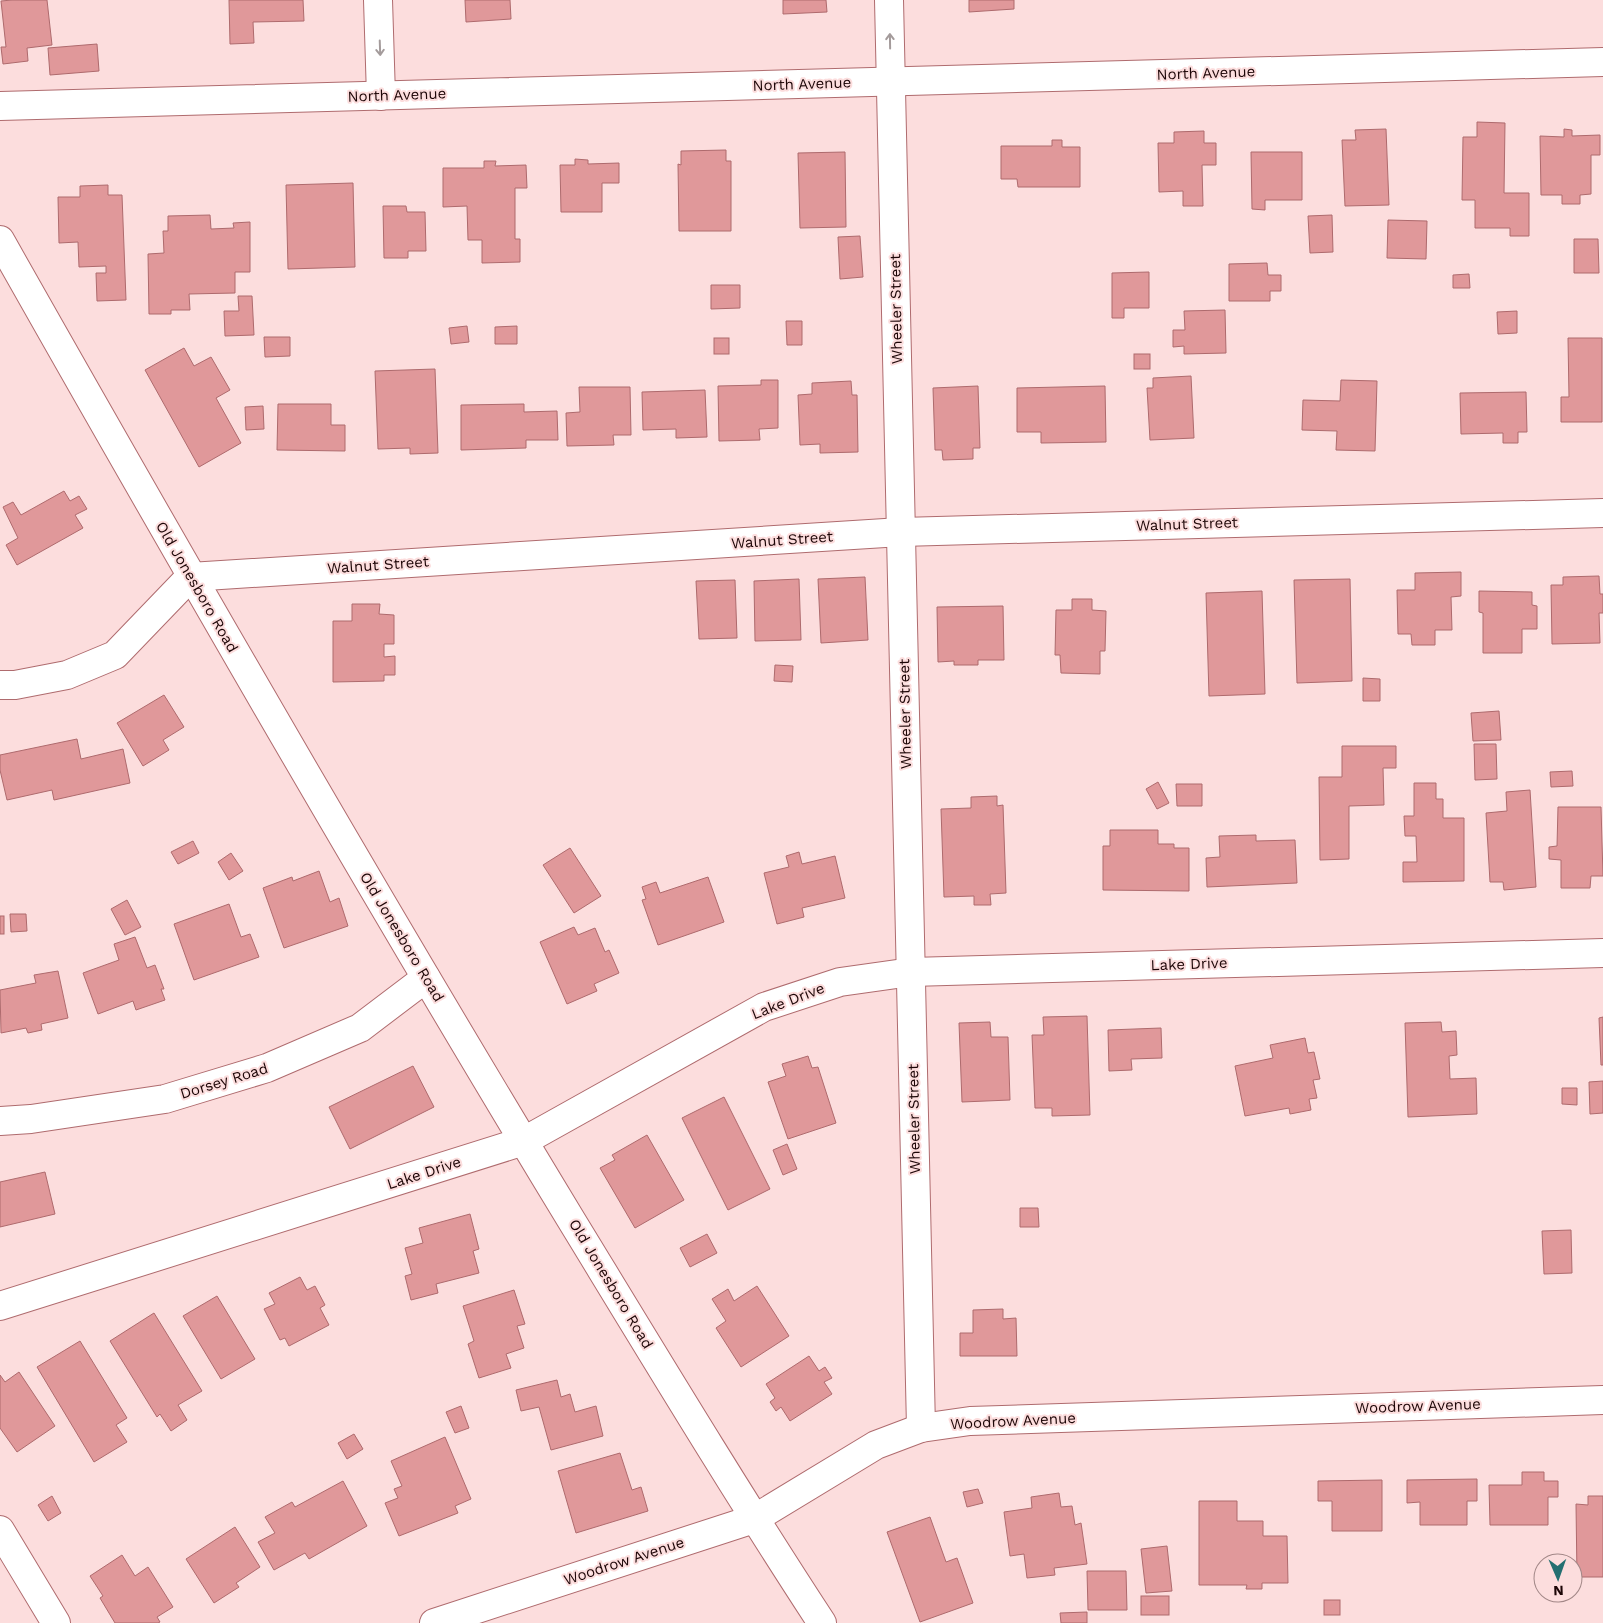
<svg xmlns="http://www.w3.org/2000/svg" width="1603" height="1623" font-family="'Work Sans',sans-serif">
<rect width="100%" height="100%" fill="#fcdddd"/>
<g fill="#e0989a" stroke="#ae6a6d">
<path d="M 12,0 L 47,0 L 52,45 L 27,48 L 28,61 L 3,64 L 1,47 L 6,47 L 1,1 Z"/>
<path d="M 229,0 L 303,0 L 304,21 L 253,22 L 254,43 L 230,44 Z"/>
<path d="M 465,0 L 510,0 L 511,19 L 466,22 Z"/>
<path d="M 783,0 L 826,0 L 827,12 L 783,14 Z"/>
<path d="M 969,0 L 1014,0 L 1014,9 L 969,12 Z"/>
<path d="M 97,44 L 99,71 L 50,75 L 48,48 Z"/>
<path d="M 1477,122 L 1505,123 L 1504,193 L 1529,193 L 1529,236 L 1510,236 L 1510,228 L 1475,228 L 1475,200 L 1462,200 L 1463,137 L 1477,137 Z"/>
<path d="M 1386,129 L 1389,205 L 1345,206 L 1342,140 L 1356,140 L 1355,130 Z"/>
<path d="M 1564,129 L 1572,130 L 1572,136 L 1600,135 L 1600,155 L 1591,155 L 1591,194 L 1580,195 L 1580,204 L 1562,204 L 1562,195 L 1541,195 L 1540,136 L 1564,137 Z"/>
<path d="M 1204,131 L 1204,143 L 1216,143 L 1216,165 L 1202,165 L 1203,206 L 1183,206 L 1183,191 L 1159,192 L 1158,143 L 1174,143 L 1174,132 Z"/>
<path d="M 1052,140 L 1062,140 L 1062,147 L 1080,147 L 1080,187 L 1018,187 L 1017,179 L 1001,179 L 1001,146 L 1052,146 Z"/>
<path d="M 726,150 L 726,161 L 731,161 L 731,231 L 679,231 L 678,164 L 681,165 L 681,151 Z"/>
<path d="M 845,152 L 846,227 L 800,228 L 798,153 Z"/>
<path d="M 1251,152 L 1302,152 L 1302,200 L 1265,200 L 1265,210 L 1252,209 Z"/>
<path d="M 575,159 L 588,160 L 588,164 L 619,163 L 619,183 L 602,183 L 602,212 L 561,212 L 560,165 L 575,165 Z"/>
<path d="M 484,161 L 496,161 L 495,166 L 526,165 L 527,188 L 515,188 L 515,239 L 520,239 L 520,262 L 482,263 L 482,240 L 468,240 L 467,206 L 443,207 L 443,168 L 484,168 Z"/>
<path d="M 353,183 L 355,267 L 288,269 L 286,185 Z"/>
<path d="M 108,185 L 108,195 L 122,195 L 126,300 L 97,301 L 96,273 L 106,273 L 106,266 L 79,267 L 78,242 L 59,243 L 58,197 L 80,197 L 80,186 Z"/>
<path d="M 383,206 L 406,206 L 407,212 L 425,212 L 426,251 L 408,251 L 408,258 L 384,258 Z"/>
<path d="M 210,215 L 211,229 L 234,228 L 233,223 L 250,222 L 250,272 L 235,272 L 235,293 L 189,294 L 190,310 L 171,310 L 171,314 L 149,314 L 148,254 L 164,253 L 163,231 L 168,231 L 168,216 Z"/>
<path d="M 1332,215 L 1333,252 L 1310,253 L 1308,216 Z"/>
<path d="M 1388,220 L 1427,221 L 1426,259 L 1387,258 Z"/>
<path d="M 860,236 L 863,277 L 840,279 L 838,237 Z"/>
<path d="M 1574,239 L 1598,239 L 1599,273 L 1574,273 Z"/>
<path d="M 1267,263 L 1268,275 L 1281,275 L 1281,291 L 1270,291 L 1270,301 L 1229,301 L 1229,264 Z"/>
<path d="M 1149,272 L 1149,308 L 1124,308 L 1124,318 L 1112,318 L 1112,273 Z"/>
<path d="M 1469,274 L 1470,288 L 1453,288 L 1453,275 Z"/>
<path d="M 711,285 L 740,285 L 740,308 L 711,309 Z"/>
<path d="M 238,296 L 252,296 L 254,335 L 225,336 L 224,311 L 239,311 Z"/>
<path d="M 1225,310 L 1226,353 L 1184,354 L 1184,346 L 1173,347 L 1173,330 L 1185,330 L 1184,311 Z"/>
<path d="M 1517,311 L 1517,333 L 1498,334 L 1497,312 Z"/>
<path d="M 786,321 L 802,321 L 802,345 L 787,345 Z"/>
<path d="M 467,326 L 469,342 L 451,344 L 449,328 Z"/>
<path d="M 517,326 L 517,344 L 495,344 L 495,327 Z"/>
<path d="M 264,337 L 290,337 L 290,356 L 265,357 Z"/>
<rect x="714" y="338" width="15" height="16"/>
<path d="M 1568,338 L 1602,338 L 1602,422 L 1561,422 L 1561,397 L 1569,397 Z"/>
<path d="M 184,348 L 194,366 L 211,357 L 230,390 L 216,398 L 241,443 L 199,467 L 145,370 Z"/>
<rect x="1134" y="354" width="16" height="15"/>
<path d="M 435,369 L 438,453 L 410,454 L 410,448 L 378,449 L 375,371 Z"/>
<path d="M 1191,376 L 1194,438 L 1150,440 L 1147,388 L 1153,388 L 1153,378 Z"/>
<path d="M 761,380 L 778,380 L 778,428 L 759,429 L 760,440 L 719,441 L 718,386 L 761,385 Z"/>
<path d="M 1341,380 L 1377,381 L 1375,451 L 1336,450 L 1337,431 L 1302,430 L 1303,400 L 1340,401 Z"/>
<path d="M 851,381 L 852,395 L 857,395 L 858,452 L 820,453 L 820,444 L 800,445 L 798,395 L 812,394 L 812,383 Z"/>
<path d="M 978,386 L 980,448 L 973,448 L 973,459 L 943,460 L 942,450 L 935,450 L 933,388 Z"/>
<path d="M 1105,386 L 1106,442 L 1041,443 L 1041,432 L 1017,432 L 1017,388 Z"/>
<path d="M 579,387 L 630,387 L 631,435 L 613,435 L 614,445 L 567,446 L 566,413 L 580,412 Z"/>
<path d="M 705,390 L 707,437 L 676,438 L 676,429 L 643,430 L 642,392 Z"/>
<path d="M 1526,392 L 1527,432 L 1518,432 L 1518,443 L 1503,443 L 1503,433 L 1461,434 L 1460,393 Z"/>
<path d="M 278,404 L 331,404 L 331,425 L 345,425 L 345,451 L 277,450 Z"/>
<path d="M 524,404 L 524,412 L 557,411 L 558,440 L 526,440 L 526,448 L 461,450 L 461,405 Z"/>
<path d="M 263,406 L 264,429 L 246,430 L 245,407 Z"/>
<path d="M 64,491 L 70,501 L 79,496 L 87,509 L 75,515 L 83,528 L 17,565 L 6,545 L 18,538 L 3,507 L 13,502 L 21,515 Z"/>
<path d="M 1461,572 L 1461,596 L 1451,597 L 1452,630 L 1435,630 L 1435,645 L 1412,645 L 1411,634 L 1398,634 L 1397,590 L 1415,590 L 1415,573 Z"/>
<path d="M 1599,576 L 1600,594 L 1603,594 L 1603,613 L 1599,613 L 1600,643 L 1552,644 L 1551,585 L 1563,585 L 1563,577 Z"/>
<path d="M 865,577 L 868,640 L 821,643 L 818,579 Z"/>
<path d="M 799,579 L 801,640 L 755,641 L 754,581 Z"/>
<path d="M 1350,579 L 1352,681 L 1297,683 L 1294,580 Z"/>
<path d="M 735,580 L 737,638 L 699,639 L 696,581 Z"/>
<path d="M 1262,591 L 1265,694 L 1209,696 L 1206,593 Z"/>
<path d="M 1479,591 L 1532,592 L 1532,605 L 1537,606 L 1537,629 L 1522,629 L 1522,653 L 1483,653 L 1483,613 L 1479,612 Z"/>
<path d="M 1072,599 L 1092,599 L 1092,610 L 1106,611 L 1105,651 L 1100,651 L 1100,674 L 1061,673 L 1060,655 L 1055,655 L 1056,610 L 1072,610 Z"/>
<path d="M 352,604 L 380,604 L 379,614 L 394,615 L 394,644 L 384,644 L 384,657 L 395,656 L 395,675 L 384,675 L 384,681 L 333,682 L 333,621 L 352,621 Z"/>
<path d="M 1003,606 L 1004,660 L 978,660 L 978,665 L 954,665 L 954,661 L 938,662 L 937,607 Z"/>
<path d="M 775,665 L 793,666 L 792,682 L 774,681 Z"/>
<path d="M 1363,678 L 1380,679 L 1380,701 L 1363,701 Z"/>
<path d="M 164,695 L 184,727 L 163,740 L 169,750 L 143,766 L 117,723 Z"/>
<path d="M 1499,711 L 1501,740 L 1473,741 L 1471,713 Z"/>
<path d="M 77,739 L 81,759 L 123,749 L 130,783 L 54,800 L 52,790 L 7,800 L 0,770 L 0,755 Z"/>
<path d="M 1474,744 L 1496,744 L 1497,779 L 1475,780 Z"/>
<path d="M 1342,746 L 1396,746 L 1396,768 L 1383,768 L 1384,805 L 1349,806 L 1349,859 L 1320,860 L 1319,777 L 1342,777 Z"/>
<path d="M 1572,771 L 1573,786 L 1551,787 L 1550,772 Z"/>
<path d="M 1158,782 L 1169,803 L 1157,809 L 1146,789 Z"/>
<path d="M 1414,783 L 1436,783 L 1436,799 L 1443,799 L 1443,818 L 1464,818 L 1464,881 L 1403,882 L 1403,862 L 1417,862 L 1416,836 L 1405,836 L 1404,816 L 1414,816 Z"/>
<path d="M 1176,784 L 1202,784 L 1202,806 L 1177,806 Z"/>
<path d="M 1530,790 L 1536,887 L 1504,890 L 1503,882 L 1490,882 L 1486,813 L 1507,811 L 1506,792 Z"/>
<path d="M 997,796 L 997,806 L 1003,805 L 1006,893 L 990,894 L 991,905 L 974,905 L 974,896 L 944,897 L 941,809 L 971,808 L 971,797 Z"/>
<path d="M 1558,807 L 1601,807 L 1603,876 L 1591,876 L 1590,888 L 1561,888 L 1561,860 L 1549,859 L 1549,847 L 1557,846 Z"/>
<path d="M 1110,830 L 1158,830 L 1158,844 L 1174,844 L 1174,848 L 1189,848 L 1189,891 L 1103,890 L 1103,846 L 1110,846 Z"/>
<path d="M 1256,835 L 1256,841 L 1295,840 L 1297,883 L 1207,887 L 1206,858 L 1220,857 L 1219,836 Z"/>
<path d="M 193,841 L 199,853 L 178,864 L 171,852 Z"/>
<path d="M 570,848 L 601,896 L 574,913 L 543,865 Z"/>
<path d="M 799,852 L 802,864 L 835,856 L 845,898 L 802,908 L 804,917 L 777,924 L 764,873 L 789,867 L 786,856 Z"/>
<path d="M 231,853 L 243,871 L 229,880 L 218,862 Z"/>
<path d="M 319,871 L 330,902 L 339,898 L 348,926 L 284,948 L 263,888 L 292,877 L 293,881 Z"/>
<path d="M 708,877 L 724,922 L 658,945 L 642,900 L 646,899 L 642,887 L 656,882 L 660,893 Z"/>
<path d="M 127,900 L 141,927 L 125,935 L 111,909 Z"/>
<path d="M 229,904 L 241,937 L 250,934 L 259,957 L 194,980 L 174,924 Z"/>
<path d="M 10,914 L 26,914 L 27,931 L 11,932 Z"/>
<rect x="0" y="916" width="4" height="18"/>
<path d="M 574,927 L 578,935 L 595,928 L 605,952 L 609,950 L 619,973 L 594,984 L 597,991 L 567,1004 L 540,942 Z"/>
<path d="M 135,937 L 147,968 L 155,965 L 164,989 L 161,989 L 165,1000 L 136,1010 L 133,1001 L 98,1014 L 83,973 L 119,960 L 114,944 Z"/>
<path d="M 58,971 L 68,1018 L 41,1024 L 42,1030 L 28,1033 L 26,1028 L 1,1033 L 0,990 L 36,983 L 34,975 Z"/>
<path d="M 1087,1016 L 1090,1115 L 1052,1116 L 1052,1108 L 1035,1108 L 1032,1035 L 1044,1035 L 1043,1017 Z"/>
<path d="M 1603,1017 L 1603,1065 L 1601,1065 L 1599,1018 Z"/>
<path d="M 990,1022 L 991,1037 L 1008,1037 L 1010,1100 L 962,1102 L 959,1023 Z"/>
<path d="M 1441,1022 L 1442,1032 L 1456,1031 L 1457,1055 L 1449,1056 L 1450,1079 L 1476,1078 L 1477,1114 L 1408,1117 L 1405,1023 Z"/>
<path d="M 1161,1028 L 1162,1058 L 1131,1059 L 1132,1070 L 1109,1071 L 1108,1030 Z"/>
<path d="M 1305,1038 L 1308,1053 L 1314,1052 L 1320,1079 L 1313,1080 L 1317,1098 L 1309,1099 L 1311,1110 L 1290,1114 L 1289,1108 L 1245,1116 L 1235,1066 L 1273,1058 L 1270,1045 Z"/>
<path d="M 808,1056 L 812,1068 L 818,1067 L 836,1123 L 788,1139 L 768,1082 L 786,1076 L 782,1064 Z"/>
<path d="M 413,1066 L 434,1107 L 350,1149 L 329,1107 Z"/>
<path d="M 1603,1081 L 1603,1113 L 1590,1114 L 1589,1082 Z"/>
<path d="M 1562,1088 L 1577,1088 L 1577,1105 L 1562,1104 Z"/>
<path d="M 724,1097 L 770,1189 L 728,1210 L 682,1118 Z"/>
<path d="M 647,1135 L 684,1200 L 635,1228 L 600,1168 L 615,1160 L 612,1155 Z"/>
<path d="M 787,1144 L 797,1169 L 783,1175 L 773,1150 Z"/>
<path d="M 45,1172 L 55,1214 L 0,1227 L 0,1182 Z"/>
<path d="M 1020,1208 L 1038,1208 L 1039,1227 L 1020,1227 Z"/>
<path d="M 470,1214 L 479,1249 L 473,1251 L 479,1273 L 436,1284 L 438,1293 L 411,1300 L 405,1276 L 412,1274 L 405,1248 L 423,1243 L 419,1228 Z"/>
<path d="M 1571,1230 L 1572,1273 L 1544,1274 L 1542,1231 Z"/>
<path d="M 707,1234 L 717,1253 L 690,1267 L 680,1248 Z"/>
<path d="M 300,1277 L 307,1290 L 315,1286 L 325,1305 L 320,1308 L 329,1325 L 289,1346 L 285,1338 L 280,1340 L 264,1309 L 275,1304 L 269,1293 Z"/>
<path d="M 757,1286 L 789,1336 L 741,1367 L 716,1328 L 726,1321 L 712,1299 L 728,1289 L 734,1301 Z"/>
<path d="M 514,1290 L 525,1324 L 517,1326 L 524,1348 L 506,1354 L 511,1368 L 479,1378 L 468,1344 L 474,1341 L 463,1306 Z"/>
<path d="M 217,1296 L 255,1359 L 221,1379 L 183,1316 Z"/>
<path d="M 1003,1309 L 1003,1319 L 1016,1318 L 1017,1356 L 960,1356 L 960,1333 L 973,1333 L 973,1310 Z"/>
<path d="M 154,1313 L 202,1391 L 178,1405 L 187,1420 L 171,1431 L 160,1414 L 157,1417 L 110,1341 Z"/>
<path d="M 80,1341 L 127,1418 L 116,1425 L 127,1442 L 94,1462 L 37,1367 Z"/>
<path d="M 809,1356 L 819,1371 L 825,1367 L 832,1378 L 824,1382 L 832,1394 L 790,1421 L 781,1407 L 776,1411 L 770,1402 L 775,1398 L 766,1384 Z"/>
<path d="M 19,1372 L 55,1426 L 17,1452 L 0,1428 L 0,1375 L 5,1382 Z"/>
<path d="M 557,1380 L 561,1397 L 570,1394 L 575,1412 L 596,1406 L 603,1436 L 551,1450 L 539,1407 L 521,1411 L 516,1390 Z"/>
<path d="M 461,1406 L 469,1428 L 455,1433 L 446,1412 Z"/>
<path d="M 354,1434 L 363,1449 L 347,1459 L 338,1443 Z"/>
<path d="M 445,1437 L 471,1499 L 455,1506 L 458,1513 L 399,1536 L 385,1503 L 398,1498 L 394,1489 L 402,1486 L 391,1461 Z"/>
<path d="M 620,1453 L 632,1490 L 641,1487 L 648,1511 L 576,1533 L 558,1471 Z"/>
<path d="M 1522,1472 L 1544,1472 L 1544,1481 L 1558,1481 L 1558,1497 L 1548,1497 L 1548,1525 L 1490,1525 L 1489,1485 L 1522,1485 Z"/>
<path d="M 1477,1479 L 1477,1501 L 1467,1501 L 1467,1525 L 1420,1525 L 1420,1502 L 1407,1503 L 1407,1480 Z"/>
<path d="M 1382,1480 L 1382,1531 L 1332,1531 L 1332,1501 L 1318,1501 L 1318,1481 Z"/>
<path d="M 343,1481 L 367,1526 L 309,1559 L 305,1553 L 274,1570 L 258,1542 L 275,1533 L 265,1517 L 292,1502 L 295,1507 Z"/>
<path d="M 978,1489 L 983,1503 L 967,1507 L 963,1492 Z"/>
<path d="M 1059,1493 L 1061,1507 L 1072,1506 L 1075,1525 L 1081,1523 L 1087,1564 L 1054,1568 L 1055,1575 L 1027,1578 L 1024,1554 L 1010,1556 L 1004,1512 L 1032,1508 L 1031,1497 Z"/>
<path d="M 52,1496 L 61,1513 L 48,1521 L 38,1505 Z"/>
<path d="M 1588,1496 L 1603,1496 L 1603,1577 L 1577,1577 L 1576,1504 L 1588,1505 Z"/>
<path d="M 1199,1501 L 1237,1501 L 1237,1521 L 1263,1521 L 1263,1536 L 1287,1536 L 1288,1583 L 1262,1583 L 1262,1589 L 1246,1589 L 1247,1585 L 1199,1585 Z"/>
<path d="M 930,1517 L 946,1562 L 957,1558 L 973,1603 L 920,1622 L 887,1532 Z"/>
<path d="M 235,1527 L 260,1567 L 236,1583 L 239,1587 L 214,1603 L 186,1559 Z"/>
<path d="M 1167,1546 L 1172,1591 L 1146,1593 L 1141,1549 Z"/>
<path d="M 122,1555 L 135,1576 L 148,1567 L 173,1607 L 157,1617 L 160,1622 L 158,1623 L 115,1623 L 100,1598 L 103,1596 L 90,1576 Z"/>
<path d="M 1087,1571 L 1126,1571 L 1127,1610 L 1088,1610 Z"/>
<rect x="1141" y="1596" width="28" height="19"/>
<rect x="1324" y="1600" width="16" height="15"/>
<path d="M 1087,1612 L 1087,1623 L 1061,1623 L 1060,1613 Z"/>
</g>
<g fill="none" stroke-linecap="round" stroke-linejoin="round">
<defs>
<g id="minor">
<path d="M 378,0 L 381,96"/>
<path d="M 889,0 L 921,1428"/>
<path d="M 0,106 L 1603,62"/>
<path d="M 0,240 C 186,569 374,895 570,1218 C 653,1354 735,1490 822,1623"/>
<path d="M 0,685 L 15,685 L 67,675 L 115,655 L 190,577 L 901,532 L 1603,513"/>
<path d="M 0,1121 L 31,1119 L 165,1099 L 267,1068 L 360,1028 L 426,978"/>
<path d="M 0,1306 L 524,1141 L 764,1007 L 840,982 L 911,972 L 1603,953"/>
<path d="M 0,1530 L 56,1623"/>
<path d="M 434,1623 L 754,1519 L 876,1445 L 921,1428 L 970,1421 L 1603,1400"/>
</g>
</defs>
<use href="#minor" stroke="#af6b6e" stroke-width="30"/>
<use href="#minor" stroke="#fff" stroke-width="28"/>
</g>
<defs><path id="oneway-shaft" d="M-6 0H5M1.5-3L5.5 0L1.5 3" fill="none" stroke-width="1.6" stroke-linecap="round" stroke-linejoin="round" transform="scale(1.25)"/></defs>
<g stroke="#a49b9b">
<use href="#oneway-shaft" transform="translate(890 41) rotate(-91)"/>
<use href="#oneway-shaft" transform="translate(380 48) rotate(88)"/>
</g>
<g text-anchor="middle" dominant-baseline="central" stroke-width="4" stroke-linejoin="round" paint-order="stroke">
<g font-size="15" fill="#1c0506" stroke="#fcdddd">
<text transform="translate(1206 73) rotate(-2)">North Avenue</text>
<text transform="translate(802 84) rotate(-2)">North Avenue</text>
<text transform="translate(397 95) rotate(-2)">North Avenue</text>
<text transform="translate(896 309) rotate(-91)">Wheeler Street</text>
<text transform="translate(1187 524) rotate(-2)">Walnut Street</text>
<text transform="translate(782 540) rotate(-4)">Walnut Street</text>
<text transform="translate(378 565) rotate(-4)">Walnut Street</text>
<text transform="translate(197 587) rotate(60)">Old Jonesboro Road</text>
<text transform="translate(905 714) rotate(-91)">Wheeler Street</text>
<text transform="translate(402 937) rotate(59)">Old Jonesboro Road</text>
<text transform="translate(1189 964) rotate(-2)">Lake Drive</text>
<text transform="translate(788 1001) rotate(-21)">Lake Drive</text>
<text transform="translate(224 1081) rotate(-17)">Dorsey Road</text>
<text transform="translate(914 1119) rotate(-91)">Wheeler Street</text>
<text transform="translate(424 1173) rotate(-18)">Lake Drive</text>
<text transform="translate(611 1284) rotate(59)">Old Jonesboro Road</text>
<text transform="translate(1418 1406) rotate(-2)">Woodrow Avenue</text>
<text transform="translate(1013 1421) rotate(-3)">Woodrow Avenue</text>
<text transform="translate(624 1561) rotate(-18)">Woodrow Avenue</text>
</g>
</g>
<g transform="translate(1558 1578) rotate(178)"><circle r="24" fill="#fcdddd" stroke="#a28787"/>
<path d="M0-4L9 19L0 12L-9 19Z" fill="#246f71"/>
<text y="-8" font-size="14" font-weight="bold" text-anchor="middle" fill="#1c0506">N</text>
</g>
</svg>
